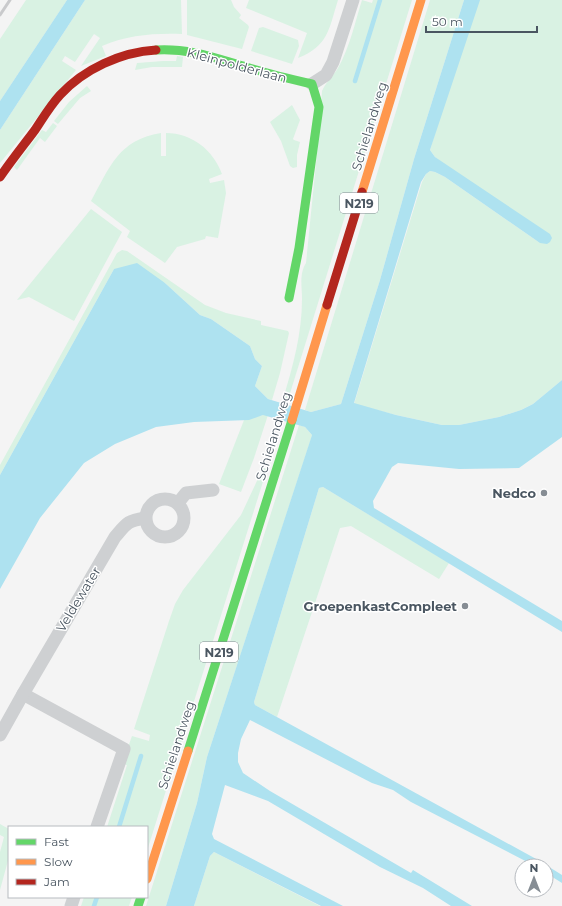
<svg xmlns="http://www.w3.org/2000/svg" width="562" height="906" font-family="Montserrat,sans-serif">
<rect width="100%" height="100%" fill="#f4f4f4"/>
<g fill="#d9f2e3">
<path d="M 26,0 L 67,0 L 0,101 L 0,39 Z"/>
<path d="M 85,0 L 181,0 L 182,34 C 154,33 128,35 102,46 L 106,56 L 81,66 L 100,38 L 94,34 L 75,62 L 65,56 L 62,61 L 76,70 L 0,163 L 0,130 Z"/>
<path d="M 187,0 L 231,0 L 234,7 L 241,15 L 239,18 L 248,25 L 249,27 L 242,49 L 187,35 Z"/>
<path d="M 249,0 L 338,0 C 329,28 329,46 298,58 L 307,33 L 246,8 Z"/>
<path d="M 362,0 L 372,3 L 373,0 L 412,0 L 287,403 L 283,402 L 283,399 C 293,366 302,333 302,299 C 302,287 299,274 306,263 L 317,153 L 322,91 C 326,82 333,76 338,68 C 350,47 355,22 362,0 Z"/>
<path d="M 430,0 L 464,0 L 414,159 L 380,280 L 341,404 L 311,412 L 305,410 Z"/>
<path d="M 476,0 L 562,0 L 562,380 L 533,404 L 521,410 L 499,417 L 459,425 L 442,425 L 396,415 L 354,404 L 422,182 L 426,174 L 430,171 L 435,172 L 445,177 L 540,243 L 435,157 L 430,150 Z"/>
<path d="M 263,27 L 298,40 L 299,46 L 292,64 L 251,51 L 259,28 Z"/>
<path d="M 177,56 L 183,57 L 182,67 L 152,67 L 135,70 L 137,63 L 163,61 L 176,61 Z"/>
<path d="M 87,86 L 91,91 L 80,98 L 58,124 L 54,121 L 69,102 Z"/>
<path d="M 292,105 L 300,120 L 293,139 L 294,140 L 300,142 L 297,155 L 297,167 L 293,168 L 290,166 L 281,141 L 270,122 Z"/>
<path d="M 53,123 L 57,126 L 45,142 L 40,138 L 17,170 L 14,167 L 42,130 L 46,132 Z"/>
<path d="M 161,133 L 161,156 L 166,156 L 166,133 C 192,133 213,150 222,174 L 209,179 L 210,183 L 224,180 L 226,193 L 218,238 L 206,236 L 205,239 L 177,247 L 165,263 L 127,237 L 130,231 L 91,201 C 110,167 118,140 161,133 Z"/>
<path d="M 91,209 L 122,232 L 74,321 L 29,297 L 17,300 Z"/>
<path d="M 122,250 L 127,251 L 205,305 L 226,313 L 261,321 L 261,325 L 288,331 L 289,333 L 280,373 L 272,400 L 268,399 L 255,386 L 262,366 L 255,359 L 250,346 L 211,319 L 200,315 L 165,283 L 114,269 L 0,475 L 0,465 L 117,253 Z"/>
<path d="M 263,415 L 268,415 L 254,458 L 241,492 L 219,484 L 244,420 Z"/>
<path d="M 299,425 L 305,427 L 312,435 L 311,439 L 207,757 L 197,803 L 166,906 L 146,906 Z"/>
<path d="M 263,468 L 267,469 L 147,851 L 147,827 L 107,827 L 127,765 L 122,764 L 132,736 L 149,741 L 150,735 L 134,729 L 169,621 L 175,604 L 183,590 L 241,515 Z"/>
<path d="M 323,487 L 449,563 L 439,579 L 351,526 L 340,528 L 277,717 L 255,705 L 254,702 L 319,488 Z"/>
<path d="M 0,824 L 9,829 L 9,857 L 0,890 L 0,852 L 4,837 L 0,835 Z"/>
<path d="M 214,852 L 320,906 L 194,906 L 210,856 Z"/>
<path d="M 84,897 L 132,897 L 129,906 L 81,906 Z"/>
</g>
<g fill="#aee2f0">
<path d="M 67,0 L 85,0 L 0,130 L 0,101 Z"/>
<path d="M 464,0 L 480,0 L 430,150 L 435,157 L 550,234 L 552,238 L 550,242 L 547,244 L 540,243 L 445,177 L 435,172 L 430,171 L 426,174 L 421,182 L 354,403 L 396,415 L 442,425 L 459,425 L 499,417 L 521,410 L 533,404 L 562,380 L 562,437 L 519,468 L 459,469 L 398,463 L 392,467 L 373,501 L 374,508 L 562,621 L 562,632 L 323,487 L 319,488 L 254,702 L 255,705 L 538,860 L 562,875 L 562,883 L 546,873 L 546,866 L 535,866 L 411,802 L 393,790 L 372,783 L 250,720 L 241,739 L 238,753 L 238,762 L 243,773 L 270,791 L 411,873 L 413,870 L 472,906 L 451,906 L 423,888 L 380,867 L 268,801 L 225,785 L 212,834 L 214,839 L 343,906 L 321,906 L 214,852 L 210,856 L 194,906 L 166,906 L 197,803 L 207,757 L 312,435 L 305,427 L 263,415 L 249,420 L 194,422 L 156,427 L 115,444 L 84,463 L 40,518 L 0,589 L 0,475 L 114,269 L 137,263 L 165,283 L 200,315 L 211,319 L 250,346 L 255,359 L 262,366 L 255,386 L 268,399 L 311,412 L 341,404 L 380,280 L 414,159 Z"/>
</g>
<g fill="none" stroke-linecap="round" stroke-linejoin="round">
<g stroke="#aee2f0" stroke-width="4.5">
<path d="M 355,81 L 380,0"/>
<path d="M 119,827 L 141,756"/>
<path d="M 94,906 L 97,897"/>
</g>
<g stroke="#ced0d2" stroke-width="13">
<path d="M 312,84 L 326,75 L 333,62 L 353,0"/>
<circle cx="165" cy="518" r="19"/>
<path d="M 178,503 L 186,493 L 213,490"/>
<path d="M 23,694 L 124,749 L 97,827"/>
<path d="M 0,735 L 23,694 L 115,537 C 127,523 127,521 145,518"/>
<path d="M 71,906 L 74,897"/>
</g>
<g stroke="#63d668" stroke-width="9">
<path d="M 156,50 C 189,48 215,58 246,67 C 268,74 290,79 312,84 L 319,107 L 299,248 L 289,298"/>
<path d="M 188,751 L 292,420"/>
<path d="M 138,906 L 141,897"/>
</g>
<g stroke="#ff974d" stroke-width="9">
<path d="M 362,192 L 421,0"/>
<path d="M 292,420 L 327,305"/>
<path d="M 147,879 L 188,751"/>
</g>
<g stroke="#b3261e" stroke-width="9">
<path d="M 0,177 C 11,161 23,146 35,130 C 43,118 50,106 60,95 C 84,69 121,52 156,50"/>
<path d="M 327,305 L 362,192"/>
</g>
<path stroke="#c9cacc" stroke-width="3" d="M 0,15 L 10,0"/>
</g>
<g fill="#868d94" stroke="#fff" stroke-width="1.5">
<circle cx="544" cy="493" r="4"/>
<circle cx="465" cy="606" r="4"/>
</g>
<g text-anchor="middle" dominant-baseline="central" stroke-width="3" stroke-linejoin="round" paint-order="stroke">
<g fill="#fff" stroke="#808990" stroke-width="1">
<rect x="340" y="193" width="38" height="20" rx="3"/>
<rect x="200" y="642" width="38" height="20" rx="3"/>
</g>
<g font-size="12" font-weight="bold" fill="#4a5661">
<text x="359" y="203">N219</text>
<text x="219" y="652">N219</text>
</g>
<g font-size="13" fill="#4a5661" stroke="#fff">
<text transform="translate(237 65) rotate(15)">Kleinpolderlaan</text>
<text transform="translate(369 126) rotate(-73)">Schielandweg</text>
<text transform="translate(273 436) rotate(-73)">Schielandweg</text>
<text transform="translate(78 599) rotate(-59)">Veldewater</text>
<text transform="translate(176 745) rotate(-72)">Schielandweg</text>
</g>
<g font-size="13" font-weight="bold" fill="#4a5661" stroke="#fff" text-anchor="end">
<text x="536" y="493">Nedco</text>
<text x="457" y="606">GroepenkastCompleet</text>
</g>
</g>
<rect x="8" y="826" width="140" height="72" fill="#ffffff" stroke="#b7bbc0"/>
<rect x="16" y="839" width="20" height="6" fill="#63d668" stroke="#b7bbc0"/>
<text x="44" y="846" font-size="12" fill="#4a5661">Fast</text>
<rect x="16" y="859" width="20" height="6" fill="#ff974d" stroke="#b7bbc0"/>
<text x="44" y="866" font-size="12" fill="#4a5661">Slow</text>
<rect x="16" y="879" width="20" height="6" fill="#b3261e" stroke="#b7bbc0"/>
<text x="44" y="886" font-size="12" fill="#4a5661">Jam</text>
<g transform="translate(534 878)"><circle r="19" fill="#ffffff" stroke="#b7bbc0"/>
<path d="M0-3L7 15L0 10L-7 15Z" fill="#868d94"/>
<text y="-6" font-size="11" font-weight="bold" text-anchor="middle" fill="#4a5661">N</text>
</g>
<path d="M426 26v6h111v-6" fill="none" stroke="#4a5661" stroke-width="2"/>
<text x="432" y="26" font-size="12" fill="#4a5661" stroke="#ffffff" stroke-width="3" paint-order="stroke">50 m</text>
</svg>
